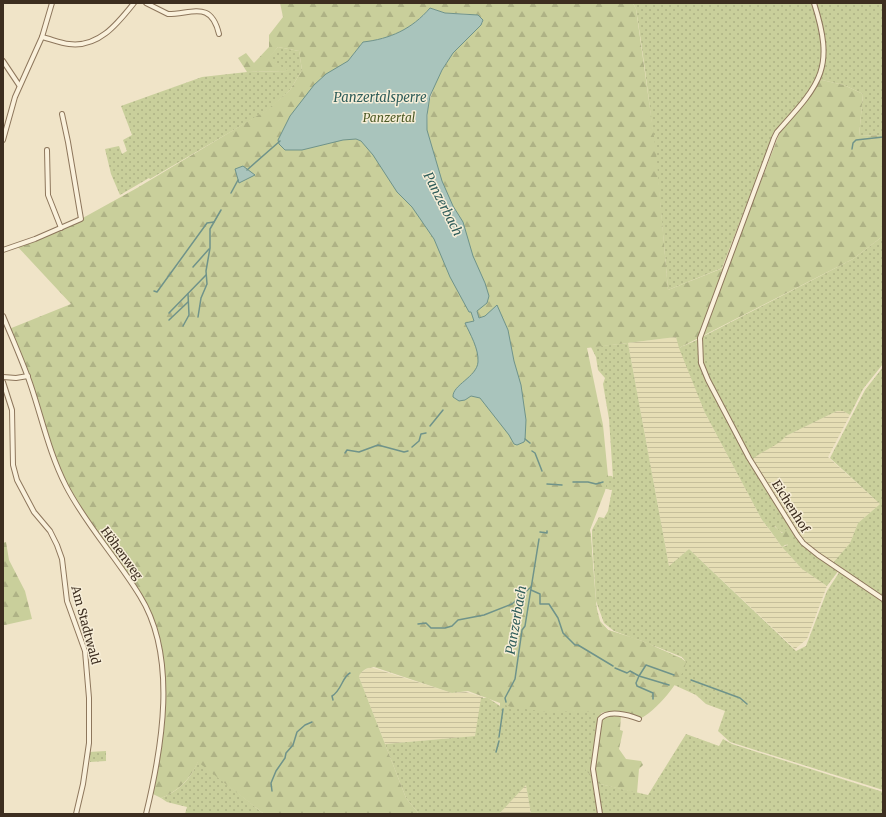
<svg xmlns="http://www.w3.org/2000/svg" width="886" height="817" font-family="Merriweather,serif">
<defs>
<pattern id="farmland-rules" width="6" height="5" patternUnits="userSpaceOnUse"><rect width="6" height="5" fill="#e6deb5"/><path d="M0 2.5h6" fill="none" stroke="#c6bf9b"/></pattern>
<pattern id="grass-dots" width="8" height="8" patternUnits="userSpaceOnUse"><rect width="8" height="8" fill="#c9cf9b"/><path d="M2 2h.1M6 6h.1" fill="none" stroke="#aeb285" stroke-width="1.8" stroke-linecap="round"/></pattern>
<pattern id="forest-firs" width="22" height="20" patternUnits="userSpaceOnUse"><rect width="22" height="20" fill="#c9cf9b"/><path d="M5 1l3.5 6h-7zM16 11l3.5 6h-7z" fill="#aeb285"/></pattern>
</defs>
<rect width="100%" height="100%" fill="#f0e4c8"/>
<g fill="url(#farmland-rules)">
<path d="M 676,337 L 705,413 L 762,520 L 782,547 L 802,569 L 827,586 L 807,639 L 795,649 L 689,549 L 669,566 L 628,343 Z"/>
<path d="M 837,411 L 843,411 L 850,415 L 828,457 L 880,504 L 858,523 L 850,543 L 833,564 L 802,539 L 752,460 L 758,454 L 782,440 L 786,436 Z"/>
<path d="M 370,667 L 452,693 L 466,692 L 483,697 L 475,736 L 385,744 L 359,677 L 360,673 Z"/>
<path d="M 526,784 L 531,814 L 499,814 Z"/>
</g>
<g fill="url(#grass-dots)" fill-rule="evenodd">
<path d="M 633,3 L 813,3 C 822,38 830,59 809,91 C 805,96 801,103 797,108 C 788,117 780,125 773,136 L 722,268 L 668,290 C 660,196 651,102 636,9 Z"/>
<path d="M 815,3 L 883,3 L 883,135 L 859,136 L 863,94 L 844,85 L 822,80 L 818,81 C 831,52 822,32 815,3 Z"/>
<path d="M 385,38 L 590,475 L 612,476 L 613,478 L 609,419 L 603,384 L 605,378 L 598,370 L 596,357 L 591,347 L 628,343 L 669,566 L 689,549 L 796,651 L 806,646 L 827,591 L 840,571 L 883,600 L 883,790 L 730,742 L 718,731 L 725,711 L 706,704 L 696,695 L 672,684 L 632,712 L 610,711 L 601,713 L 596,736 L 594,738 L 592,761 L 588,773 L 592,776 L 599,814 L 531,814 L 526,785 L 499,814 L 419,814 L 406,798 L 385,744 L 475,736 L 481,698 L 488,698 L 500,706 L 500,636 L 156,263 L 300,87 ZM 591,486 L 612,490 L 608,511 L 604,518 L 599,517 L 592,530 L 592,538 L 596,601 L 604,623 L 614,631 L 657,647 L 682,657 L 686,662 L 681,658 L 642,641 L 608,630 L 600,621 L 595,601 L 591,535 L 580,488 Z"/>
<path d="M 278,47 L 299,51 L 302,70 L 290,90 L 268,110 L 150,179 L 149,178 L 120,195 L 111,174 L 105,149 L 119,146 L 122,154 L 127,151 L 123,140 L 132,135 L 121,106 L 202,77 L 247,72 L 288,71 L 267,59 Z"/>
<path d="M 883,236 L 883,364 L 863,389 L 850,415 L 843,411 L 837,411 L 786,436 C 777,447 762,450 752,460 L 708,376 L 703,360 L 702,337 L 853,259 Z"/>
<path d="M 699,339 L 700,361 L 745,454 L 803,545 L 839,570 L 827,586 L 802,569 L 782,547 L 788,545 L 784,533 L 779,531 L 775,526 L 770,526 L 769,529 L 762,520 L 705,413 L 679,348 Z"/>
<path d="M 883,367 L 883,596 L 833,563 L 850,543 L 858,523 L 880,504 L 830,458 L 865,390 Z"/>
<path d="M 686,734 L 719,746 L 723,739 L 732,744 L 883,792 L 883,814 L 602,814 L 596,783 L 648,795 Z"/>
<path d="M 106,751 L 106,761 L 90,762 L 89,752 Z"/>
<path d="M 198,761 L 264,814 L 185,814 L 187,807 L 167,802 L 161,798 C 179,791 191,779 198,761 Z"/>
</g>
<g fill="url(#forest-firs)" fill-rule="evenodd">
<path d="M 280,3 L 633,3 L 636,9 L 656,151 L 668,290 L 728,266 L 780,132 L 810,96 L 818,81 L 822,80 L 844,85 L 863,94 L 859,136 L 883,135 L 883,236 L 853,259 L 679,348 L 676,337 L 587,348 L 603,425 L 608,476 L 605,491 L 590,530 L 597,613 L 600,622 L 608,630 L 642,641 L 683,660 L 686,662 C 684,678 654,714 639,719 L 630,713 L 620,712 L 547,712 L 511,707 L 468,691 L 452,693 L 374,667 C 368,667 360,671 359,677 L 406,798 L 419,814 L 264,814 L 198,762 C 190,779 179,791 161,798 L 151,793 L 164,705 L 159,649 L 146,607 L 85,518 L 57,469 L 31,384 L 9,329 L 71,304 L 17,246 L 81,219 L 137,188 L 267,110 L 290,90 L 302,70 L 299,51 L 278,47 L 268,59 L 289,71 L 247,72 L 238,58 L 246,53 L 254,63 L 269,47 L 269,35 L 283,17 ZM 430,8 L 445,13 L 470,14 L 483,22 L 453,53 L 436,80 L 428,106 L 427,130 L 442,181 L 453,206 L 463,222 L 473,256 L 485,283 L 489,296 L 485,305 L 477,311 L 479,318 L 500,308 L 508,330 L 514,361 L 521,385 L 526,420 L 525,440 L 512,441 L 504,428 L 480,398 L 471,396 L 465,400 L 456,389 C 487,366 479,354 465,323 L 474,321 L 471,312 L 450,277 L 434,239 L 412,207 L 397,192 L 373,155 L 361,141 L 356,139 L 343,140 L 302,150 L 286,150 L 279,144 L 278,140 L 290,116 L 314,85 L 326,74 L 348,61 L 363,42 C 390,39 412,29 430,8 Z"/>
<path d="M 773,525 L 782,533 L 788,528 L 794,534 L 792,544 L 785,545 L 782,547 L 769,529 L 770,526 Z"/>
<path d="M 6,542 L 9,560 L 25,591 L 32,619 L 5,625 L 3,625 L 3,543 Z"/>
<path d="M 613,715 L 621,715 L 620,730 L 623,731 L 619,749 L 626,759 L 641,761 L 643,765 L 639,769 L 637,793 L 596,783 L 585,769 L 586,764 L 592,761 L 596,751 L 590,748 L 593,742 L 587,738 L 596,736 L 597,731 L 592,728 L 597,726 L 603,718 Z"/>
</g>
<g fill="#a9c4bc" stroke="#6f938a">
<path d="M 430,8 L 445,13 L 478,15 L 483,20 L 481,25 L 453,53 L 442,70 L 430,96 L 427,115 L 427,130 L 442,181 L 453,206 L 463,222 L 473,256 L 485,283 L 489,296 L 487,303 L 477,311 L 479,318 L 485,316 L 497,305 L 508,330 L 514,361 L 521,385 L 526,420 L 525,440 L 524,442 L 517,445 L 514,444 L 509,435 L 480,398 L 471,396 L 465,400 L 459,401 L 453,397 C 452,385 477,377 478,362 C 479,349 470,334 465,323 L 474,321 L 471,312 L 469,312 L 450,277 L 434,239 L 412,207 L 397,192 L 373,155 L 361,141 L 356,139 L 343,140 L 302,150 L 285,150 L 279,144 L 278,140 L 290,116 L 314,85 L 326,74 L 348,61 L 363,42 C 390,39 412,29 430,8 Z"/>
<path d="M 243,166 L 255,175 L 239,183 L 235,169 Z"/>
</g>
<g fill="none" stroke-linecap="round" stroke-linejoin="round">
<g stroke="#6f938a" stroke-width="1.5">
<path d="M 387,3 L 388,3"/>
<path d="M 852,149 L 853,143 L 856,140 L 883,137"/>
<path d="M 247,170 L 280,141"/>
<path d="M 231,193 L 238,180"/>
<path d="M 193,267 L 209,249"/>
<path d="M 154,291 L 157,292 L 207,223 L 214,222"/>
<path d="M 169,313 L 206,275"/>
<path d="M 198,317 L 201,298 L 207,284 L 206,271 L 210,248 L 210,229 L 221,210"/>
<path d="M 169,320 L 188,302"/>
<path d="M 183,326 L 189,315 L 188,294"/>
<path d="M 430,426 L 443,410"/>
<path d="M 525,439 L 530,443"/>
<path d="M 412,447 L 419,441 L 421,434 L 426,433"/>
<path d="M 532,451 L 535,453 L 542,471"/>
<path d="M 345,453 L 347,450 L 359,452 L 378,445 L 404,452 L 408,451"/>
<path d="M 573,482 L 588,482 L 596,484 L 603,482"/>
<path d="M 547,484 L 562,485"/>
<path d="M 540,532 L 547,533 L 547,531"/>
<path d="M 531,590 L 540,594 L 540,604 L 549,604 L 558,618 L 563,633 L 575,645 L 578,645 L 613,666"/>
<path d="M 418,624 L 426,623 L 431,628 L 445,628 L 452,626 L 458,620 L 484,615 L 512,604 L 531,587"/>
<path d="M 615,668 L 627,673 L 630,671 L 639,676 L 646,665 L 674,675"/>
<path d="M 691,680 L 740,698 L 747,704"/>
<path d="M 653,699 L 653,693 L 637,686 L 636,683 L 639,676 L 669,685"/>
<path d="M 333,700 L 332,696 C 342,690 342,677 350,673"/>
<path d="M 506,702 L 505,698 L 515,679 L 522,630 L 525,626 L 539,539"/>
<path d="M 499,737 L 503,709"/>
<path d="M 496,752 L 499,741"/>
<path d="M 272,791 L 271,783 L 276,771 L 285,758 L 286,753 L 293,745 L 297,732 L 305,725 L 312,722"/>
</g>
<defs>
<g id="street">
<path d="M 146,3 L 168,14 C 192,14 211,0 219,34"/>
<path d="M 814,3 C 835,69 821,83 777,132 L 774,138 L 700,338 L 701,363 L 708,380 L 749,458 L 797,535 L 803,543 L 818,555 L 883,599"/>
<path d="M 42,37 C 51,39 60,43 69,44 C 99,48 118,23 134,3"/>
<path d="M 3,61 L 19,85"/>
<path d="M 3,140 L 15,97 L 42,37 L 52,3"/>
<path d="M 47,150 L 48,195 L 61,228"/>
<path d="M 3,250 L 35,239 L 81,219 L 68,142 L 62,114"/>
<path d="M 3,316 C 12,338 22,360 30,383 C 42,418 49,453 66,486 C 86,525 117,558 140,596 C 178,657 162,748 146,814"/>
<path d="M 3,377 L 16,378 L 28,376"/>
<path d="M 3,382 L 12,410 L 13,465 L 17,480 L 34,512 L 50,531 L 57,545 L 62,559 L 67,601 L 85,651 L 89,698 L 89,743 L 83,784 L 76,814"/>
<path d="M 600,814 L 593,769 L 600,719 C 608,709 629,715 639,719"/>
</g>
</defs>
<use href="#street" stroke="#8d765c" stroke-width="6"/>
<use href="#street" stroke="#faf1dc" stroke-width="4"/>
</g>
<g text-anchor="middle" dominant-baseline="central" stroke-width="3" stroke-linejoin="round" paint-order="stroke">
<g font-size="12" font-style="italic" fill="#4d5a26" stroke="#f7eed8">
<text x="389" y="117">Panzertal</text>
</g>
<g font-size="12" fill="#3d2e20" stroke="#f7eed8">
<text transform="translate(791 506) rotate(58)">Eichenhof</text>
<text transform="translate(122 553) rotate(54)">Höhenweg</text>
<text transform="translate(86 625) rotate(75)">Am Stadtwald</text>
</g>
<g font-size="13" font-style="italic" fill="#2f5d5a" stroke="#f7eed8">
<text x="380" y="97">Panzertalsperre</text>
<text transform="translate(443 204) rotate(63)">Panzerbach</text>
<text transform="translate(516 620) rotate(-80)">Panzerbach</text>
</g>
</g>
<rect width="886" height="817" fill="none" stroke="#3d2e20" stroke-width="8"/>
</svg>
